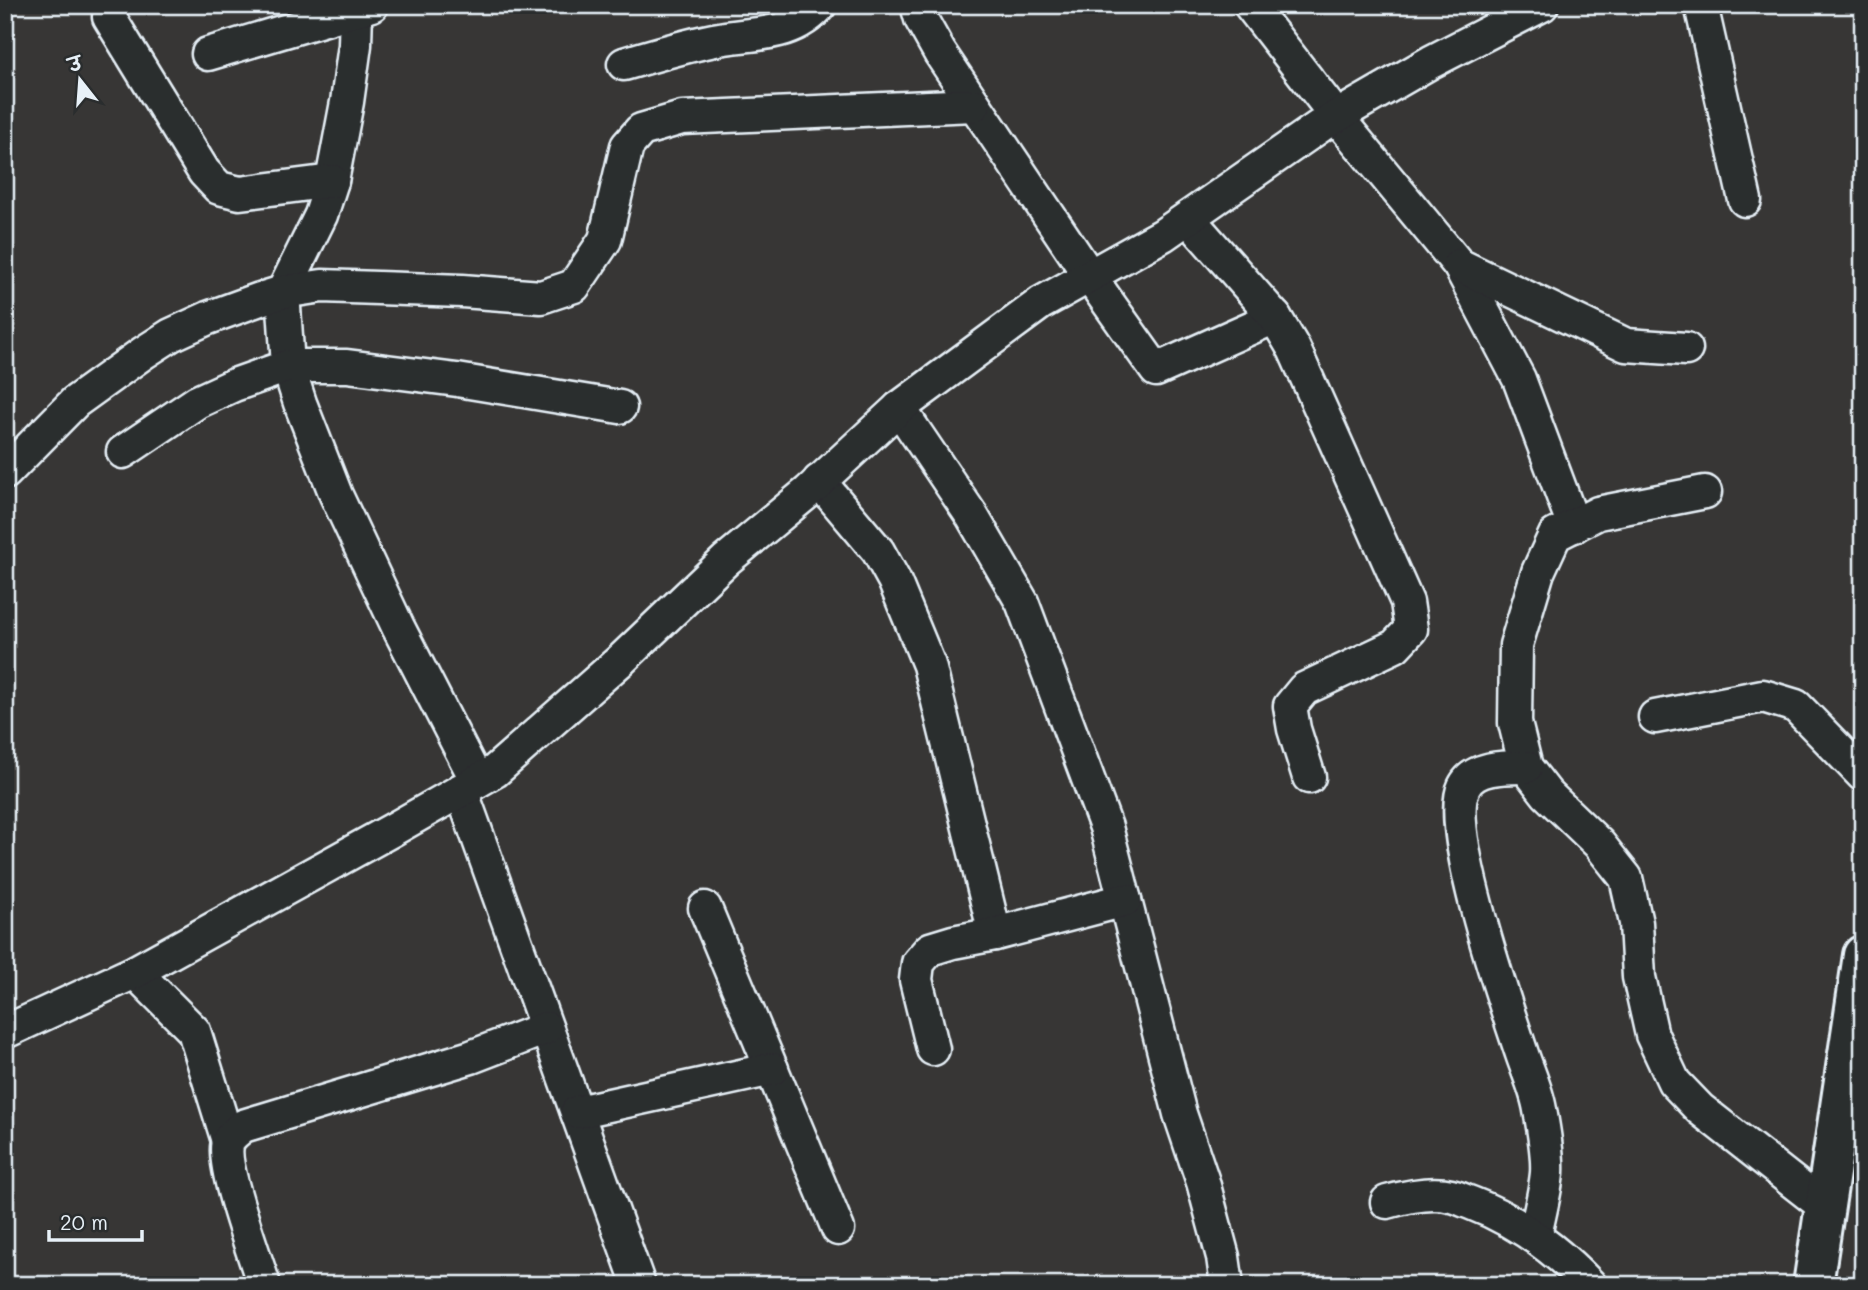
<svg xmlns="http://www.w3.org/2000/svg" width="1868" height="1290" font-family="Mali,'Playpen Sans Deva',sans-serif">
<rect width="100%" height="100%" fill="#373635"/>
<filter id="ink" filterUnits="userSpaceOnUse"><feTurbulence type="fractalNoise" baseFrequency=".0143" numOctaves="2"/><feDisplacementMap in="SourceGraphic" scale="14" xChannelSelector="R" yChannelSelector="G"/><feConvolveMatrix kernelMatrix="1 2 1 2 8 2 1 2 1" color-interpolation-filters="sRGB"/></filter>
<g filter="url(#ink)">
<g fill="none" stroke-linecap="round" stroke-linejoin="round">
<defs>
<g id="minor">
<path d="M 355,5 L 356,10 L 355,45 L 347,102 L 332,181 L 321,215 L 283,292 L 288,366 L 300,403 L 336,495 L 398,627 L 477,781"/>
<path d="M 917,5 L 921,19 L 940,53 L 1095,284 L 1156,370 L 1275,317"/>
<path d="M 1250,5 L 1336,116 L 1459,265 L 1519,379 L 1574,526"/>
<path d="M 1701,5 L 1745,200"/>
<path d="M 109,17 L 204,172 L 219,188 L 240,193 L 332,181"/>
<path d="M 208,54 L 372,5"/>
<path d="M 624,64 C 654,55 684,46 714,40 C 753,32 792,38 820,5"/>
<path d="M 1188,218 L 1275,317 L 1294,349 L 1407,602 L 1411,629 L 1395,646 L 1304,689 L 1290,706 L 1294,729 L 1309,777"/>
<path d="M 1459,265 L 1626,345 L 1686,349"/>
<path d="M 899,408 L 972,516 L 1022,602 L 1106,827 L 1180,1114 L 1203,1182 L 1223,1257 L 1227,1285"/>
<path d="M 123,452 L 197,402 L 234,385 L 288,366 L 347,366 L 457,380 L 620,407"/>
<path d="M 5,473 L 75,402 L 143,353 L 171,335 L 208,318 L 260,299 L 283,292 L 322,286 L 462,291 L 541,297 L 574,286 L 605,240 L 627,146 L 641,130 L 682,118 L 974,105"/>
<path d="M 819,481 L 878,551 L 894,580 L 929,665 L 995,934"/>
<path d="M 1705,492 L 1598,513 L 1555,535 L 1538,572 L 1516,645 L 1515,723 L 1526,767 L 1547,794 L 1599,844 L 1626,878 L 1636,923 L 1639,977 L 1652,1035 L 1674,1082 L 1700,1109 L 1825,1207"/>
<path d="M 1655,717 L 1763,696 L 1796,706 L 1863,775"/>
<path d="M 1526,767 C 1506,767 1474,766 1464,787 C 1444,828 1506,1006 1522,1054 C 1528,1072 1537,1091 1540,1110 C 1543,1126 1548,1158 1547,1173 C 1545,1194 1539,1215 1535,1236"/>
<path d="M 461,790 L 639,1285"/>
<path d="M 705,908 L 838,1229"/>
<path d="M 135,972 L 194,1031 L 228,1141"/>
<path d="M 5,1032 L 135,972 L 392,830 L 495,771 L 622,659 L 726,560 L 808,492 L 899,408 L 1041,303 L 1163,235 L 1320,126 L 1431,62 L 1542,5"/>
<path d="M 933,1049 L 916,980 L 918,963 L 930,949 L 953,942 L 995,934 L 1125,900"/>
<path d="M 577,1112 L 772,1069"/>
<path d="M 1387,1202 C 1405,1197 1432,1191 1451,1196 C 1458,1197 1465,1201 1471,1203 C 1518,1221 1556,1249 1590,1285"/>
<path d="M 264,1285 C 256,1260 220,1163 228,1142 C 230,1136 238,1130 243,1126 L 471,1057 L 546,1028"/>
</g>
<path id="major" d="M 1813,1285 L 1863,955"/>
</defs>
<use href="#minor" stroke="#e8f1f8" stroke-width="37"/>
<use href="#major" stroke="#e8f1f8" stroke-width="44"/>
<use href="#minor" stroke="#2a2d2e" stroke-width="32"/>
<use href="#major" stroke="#2a2d2e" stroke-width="38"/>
</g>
</g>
<rect width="1868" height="1290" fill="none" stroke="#2a2d2e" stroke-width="28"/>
<rect x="14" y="14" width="1840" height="1262" fill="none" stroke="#e8f1f8" stroke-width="2.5" filter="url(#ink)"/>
<g transform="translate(80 80) rotate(343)" stroke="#2a2d2e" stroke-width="5" paint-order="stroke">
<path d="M0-5L12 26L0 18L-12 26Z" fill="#e8f1f8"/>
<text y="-10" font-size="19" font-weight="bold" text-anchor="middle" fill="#e8f1f8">उ</text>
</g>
<path d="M49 1230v10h93v-10" fill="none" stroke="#e8f1f8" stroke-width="3.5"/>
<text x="60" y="1230" font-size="21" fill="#e8f1f8" stroke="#2a2d2e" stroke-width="5" paint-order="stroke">20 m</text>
</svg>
